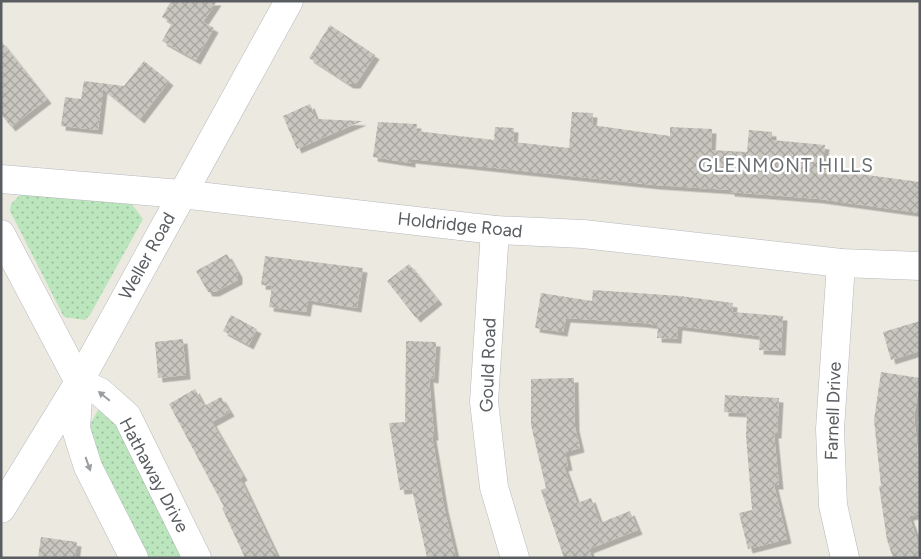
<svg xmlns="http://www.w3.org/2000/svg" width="921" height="559" font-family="Figtree,sans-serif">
<defs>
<pattern id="green-dots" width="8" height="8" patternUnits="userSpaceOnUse" patternTransform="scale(1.25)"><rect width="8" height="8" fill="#bbe5bc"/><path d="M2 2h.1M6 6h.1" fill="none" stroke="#9bbd9c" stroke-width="1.8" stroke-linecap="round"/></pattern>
<pattern id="building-cross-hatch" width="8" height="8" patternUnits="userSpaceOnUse" patternTransform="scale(1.25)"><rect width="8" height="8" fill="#c9c6bf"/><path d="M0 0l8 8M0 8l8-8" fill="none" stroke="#a6a49f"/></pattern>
<filter id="shadow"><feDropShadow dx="4.5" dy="4.5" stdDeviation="0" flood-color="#0004"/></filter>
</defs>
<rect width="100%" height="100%" fill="#eceae0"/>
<g fill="url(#green-dots)">
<path d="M 23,192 L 131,203 L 143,219 L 90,315 L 85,320 L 64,317 L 10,211 L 11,204 Z"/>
<path d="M 98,410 L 106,410 L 119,426 L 184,558 L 145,558 L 87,430 Z"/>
</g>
<g fill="url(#building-cross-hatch)" filter="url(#shadow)">
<path d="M 171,1 L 217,1 L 203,22 L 214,28 L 196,60 L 162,41 L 172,23 L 162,17 Z"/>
<path d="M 330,25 L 375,55 L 356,84 L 349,84 L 309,58 Z"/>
<path d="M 1,41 L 47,99 L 11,127 L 1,114 Z"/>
<path d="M 144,61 L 169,81 L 140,119 L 103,89 L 98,130 L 61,126 L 65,97 L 81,99 L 84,81 L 124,86 Z"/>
<path d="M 310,104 L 316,119 L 362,121 L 297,149 L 283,116 Z"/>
<path d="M 572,112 L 593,113 L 592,125 L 670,136 L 670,127 L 712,129 L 711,150 L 747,152 L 749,130 L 772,132 L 772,140 L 825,145 L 822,169 L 920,182 L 920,213 L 819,199 L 730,192 L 730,190 L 655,185 L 411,159 L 411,163 L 373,157 L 378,122 L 417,124 L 416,131 L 494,140 L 495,127 L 514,128 L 513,142 L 569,148 Z"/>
<path d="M 227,254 L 238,273 L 238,280 L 215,292 L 208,292 L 196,271 Z"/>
<path d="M 265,256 L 363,268 L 357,308 L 308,300 L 306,312 L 269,307 L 272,286 L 261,285 Z"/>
<path d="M 409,264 L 438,300 L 416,318 L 387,281 Z"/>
<path d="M 593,290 L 680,296 L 733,303 L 732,312 L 783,316 L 781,351 L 759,350 L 760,336 L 678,326 L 677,339 L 657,338 L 658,325 L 642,323 L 566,318 L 563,332 L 535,328 L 541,293 L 592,301 Z"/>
<path d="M 231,315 L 257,329 L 249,345 L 223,331 Z"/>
<path d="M 920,321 L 920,351 L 891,360 L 883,332 Z"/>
<path d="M 183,339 L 186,375 L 158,378 L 155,342 Z"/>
<path d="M 406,341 L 436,342 L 434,379 L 429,378 L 434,436 L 432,436 L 444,507 L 456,558 L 427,558 L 412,489 L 400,490 L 389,423 L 405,422 Z"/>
<path d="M 881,372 L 920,378 L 914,418 L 920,469 L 920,514 L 909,516 L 920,548 L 920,558 L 893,558 L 887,540 L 879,486 L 881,486 L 874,420 Z"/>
<path d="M 574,378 L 575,427 L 580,448 L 565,452 L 568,466 L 564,467 L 577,503 L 591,498 L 600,523 L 630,511 L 638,530 L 589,549 L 592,558 L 564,558 L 541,490 L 546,488 L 531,425 L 531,379 Z"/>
<path d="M 195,389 L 204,406 L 221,397 L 230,412 L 212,422 L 243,476 L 240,478 L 278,558 L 245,558 L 222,508 L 224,507 L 169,404 Z"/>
<path d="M 725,395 L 779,398 L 777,434 L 774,434 L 779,485 L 774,485 L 787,539 L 748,549 L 739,513 L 752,510 L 746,435 L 747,413 L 724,412 Z"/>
<path d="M 41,537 L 77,542 L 75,558 L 38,558 Z"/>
</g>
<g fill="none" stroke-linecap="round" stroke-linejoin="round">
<defs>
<g id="minor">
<path d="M 1,179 L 181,194 L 495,230 L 583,234 L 841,263 L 920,266"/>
<path d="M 495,230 L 484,402 L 494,487 L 515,558"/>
<path d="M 1,234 L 79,382 L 76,429 L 88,467 L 134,558"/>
<path d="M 841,263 L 830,429 L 833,505 L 845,558"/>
<path d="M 79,382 L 100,392 L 127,416 L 197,558"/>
<path d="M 1,509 L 79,382 L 289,1"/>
</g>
</defs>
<use href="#minor" stroke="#b6b8bd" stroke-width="29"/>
<use href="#minor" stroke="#fff" stroke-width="28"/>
</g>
<defs><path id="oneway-solid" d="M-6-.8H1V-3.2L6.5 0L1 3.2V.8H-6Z" transform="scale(1.25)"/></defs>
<g fill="#9b9ea0">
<use href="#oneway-solid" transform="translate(104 396) rotate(-141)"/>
<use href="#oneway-solid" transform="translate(88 464) rotate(70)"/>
</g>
<g text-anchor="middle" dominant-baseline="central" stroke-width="5" stroke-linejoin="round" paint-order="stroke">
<g font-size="18" fill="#595d61" stroke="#fff">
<text transform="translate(460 225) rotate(6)">Holdridge Road</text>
<text transform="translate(147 256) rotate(-61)">Weller Road</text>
<text transform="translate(488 365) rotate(-88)">Gould Road</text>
<text transform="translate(833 411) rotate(-88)">Farnell Drive</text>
<text transform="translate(154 475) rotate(62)">Hathaway Drive</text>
</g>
<g font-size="19" letter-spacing="1" fill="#6a6f73" stroke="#fff">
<text x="786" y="165">GLENMONT HILLS</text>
</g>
</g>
<rect width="921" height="559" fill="none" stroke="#595d61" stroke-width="5"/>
</svg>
